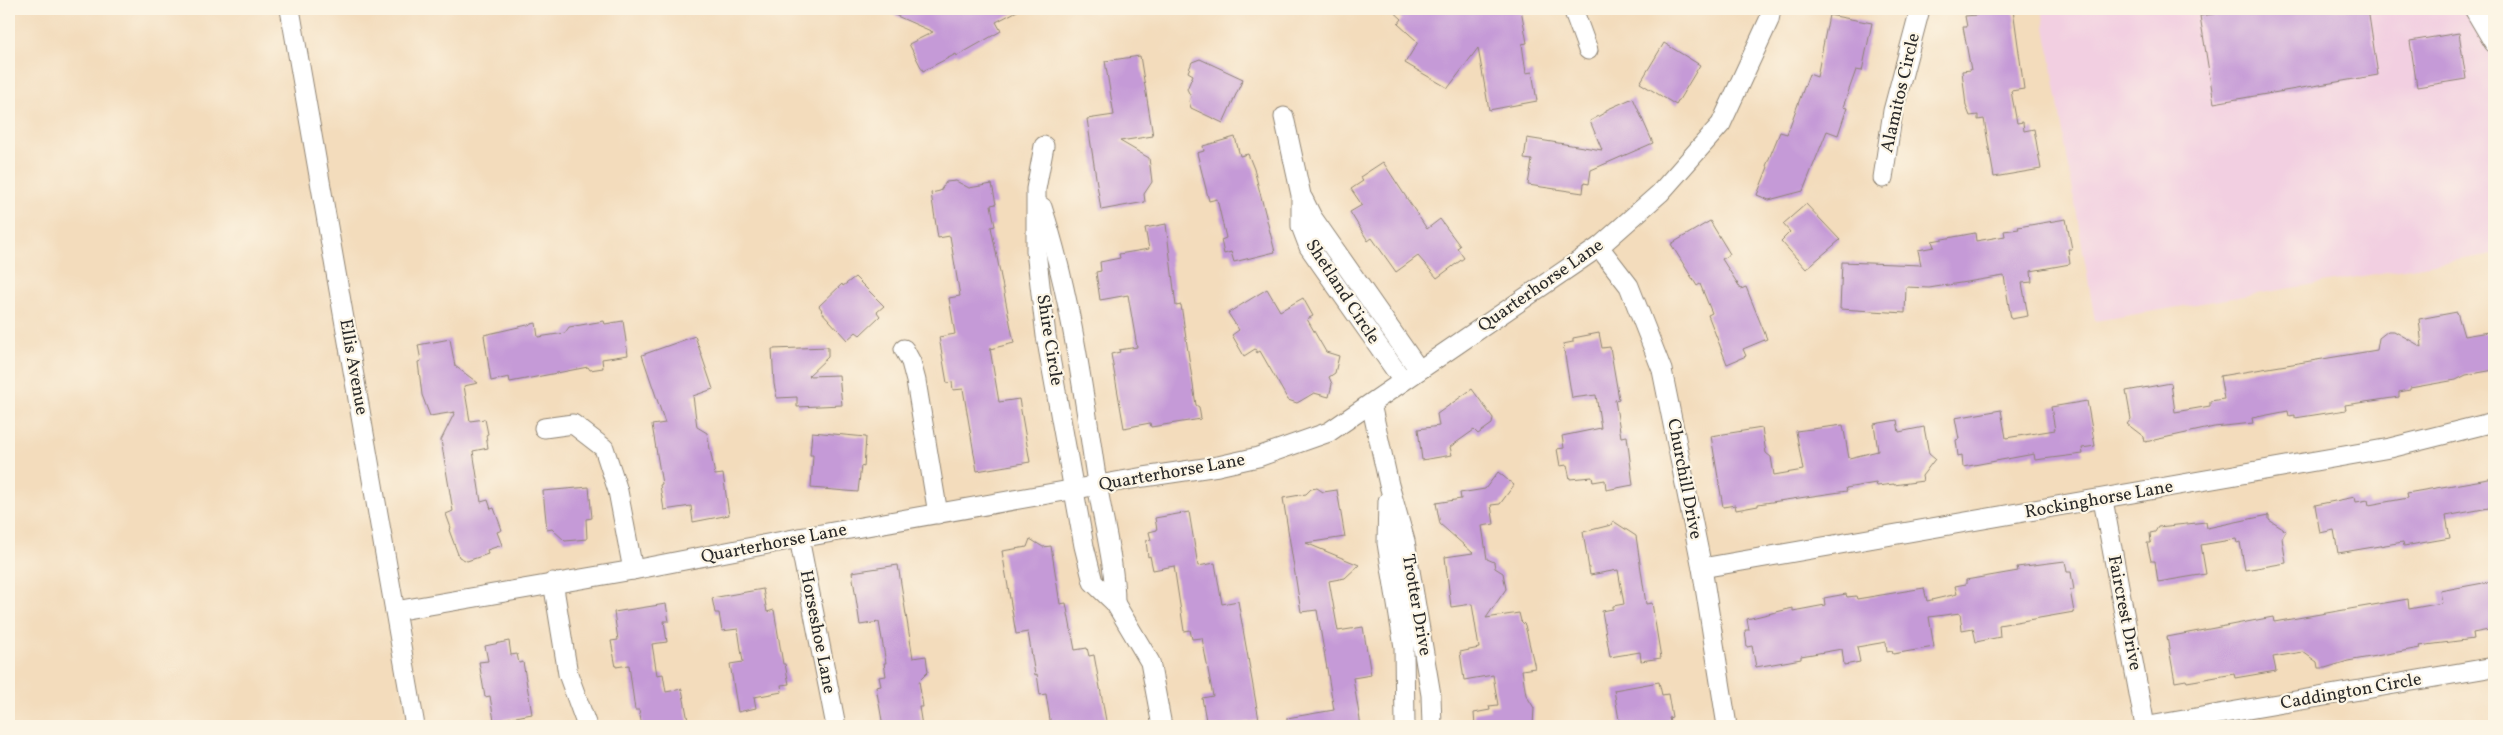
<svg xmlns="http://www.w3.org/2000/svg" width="2503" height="735" font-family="Vollkorn,serif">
<rect width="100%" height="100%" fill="#fcf5e5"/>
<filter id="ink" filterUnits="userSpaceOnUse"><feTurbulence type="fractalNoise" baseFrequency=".02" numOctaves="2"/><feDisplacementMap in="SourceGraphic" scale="10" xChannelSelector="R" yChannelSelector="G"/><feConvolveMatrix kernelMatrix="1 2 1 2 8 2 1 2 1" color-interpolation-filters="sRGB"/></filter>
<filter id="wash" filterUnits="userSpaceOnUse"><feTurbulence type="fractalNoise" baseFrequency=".0096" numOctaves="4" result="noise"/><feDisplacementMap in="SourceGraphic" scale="20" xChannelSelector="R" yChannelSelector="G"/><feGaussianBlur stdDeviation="1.12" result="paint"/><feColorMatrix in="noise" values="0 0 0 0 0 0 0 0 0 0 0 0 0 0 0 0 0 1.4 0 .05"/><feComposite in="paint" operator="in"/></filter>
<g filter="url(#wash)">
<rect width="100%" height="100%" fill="#f3dcbc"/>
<path fill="#f2cfe1" d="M 2042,9 L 2494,9 L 2494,254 L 2095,321 Z"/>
<g id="blocks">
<g fill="#c59ad7">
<path d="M 881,9 L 1021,9 L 996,22 L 1001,31 L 957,56 L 956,54 L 923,71 L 909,44 L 933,32 Z"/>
<path d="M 1391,9 L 1521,9 L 1527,43 L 1522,44 L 1526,73 L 1532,72 L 1537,101 L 1489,110 L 1478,48 L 1448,88 L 1410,66 L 1405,63 L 1418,42 L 1398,24 L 1402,19 Z"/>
<path d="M 1986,9 L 2013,9 L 2024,89 L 2011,91 L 2017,123 L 2023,122 L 2024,131 L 2034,129 L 2041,169 L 1994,177 L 1984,119 L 1978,120 L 1978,115 L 1970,116 L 1966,106 L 1962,71 L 1971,70 L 1963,27 L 1967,27 L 1965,16 L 1977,15 L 1976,11 Z"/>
<path d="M 2245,9 L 2368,9 L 2378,75 L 2214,103 L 2200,16 Z"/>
<path d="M 1829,15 L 1872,23 L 1862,71 L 1856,70 L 1843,107 L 1847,108 L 1838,135 L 1827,131 L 1803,191 L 1769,200 L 1757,195 L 1768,167 L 1766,166 L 1780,132 L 1787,134 L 1809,74 L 1817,77 Z"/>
<path d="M 2459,33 L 2466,79 L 2417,87 L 2410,41 Z"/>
<path d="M 1664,43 L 1700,65 L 1676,105 L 1640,83 Z"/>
<path d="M 1140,56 L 1153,136 L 1120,141 L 1149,158 L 1152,182 L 1144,194 L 1145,202 L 1101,210 L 1087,119 L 1114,115 L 1105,61 Z"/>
<path d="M 1200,59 L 1243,79 L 1223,123 L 1191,108 L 1189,101 L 1191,97 L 1187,89 L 1193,75 L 1188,72 L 1192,62 Z"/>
<path d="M 1633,98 L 1653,143 L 1591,170 L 1589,184 L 1584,183 L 1583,193 L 1528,185 L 1532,160 L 1524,159 L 1527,138 L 1602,150 L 1590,121 L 1606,112 L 1606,110 Z"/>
<path d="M 1235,137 L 1240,156 L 1248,154 L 1254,169 L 1275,252 L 1234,262 L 1231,252 L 1224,254 L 1221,240 L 1226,238 L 1217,199 L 1209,201 L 1197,153 L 1204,151 L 1203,146 Z"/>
<path d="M 1383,162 L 1427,229 L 1440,219 L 1460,246 L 1457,248 L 1464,258 L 1437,278 L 1418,256 L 1396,272 L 1372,238 L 1368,241 L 1350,212 L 1362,205 L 1351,189 L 1363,181 L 1360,177 Z"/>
<path d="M 956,181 L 969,188 L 992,184 L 996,204 L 991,205 L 995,226 L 991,227 L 1014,343 L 990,349 L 999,402 L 1019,399 L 1030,462 L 977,471 L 963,389 L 953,390 L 952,382 L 947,383 L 939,337 L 955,334 L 949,298 L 960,296 L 950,236 L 938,238 L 931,193 L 940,191 L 946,182 Z"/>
<path d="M 1806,204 L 1840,240 L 1806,269 L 1781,241 L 1790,232 L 1783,224 Z"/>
<path d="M 2066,219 L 2072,249 L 2068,249 L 2070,264 L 2031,271 L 2032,282 L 2022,283 L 2028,316 L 2011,319 L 2004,276 L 1929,288 L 1906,287 L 1905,313 L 1840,309 L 1842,262 L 1921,265 L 1918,250 L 1934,247 L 1932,241 L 1975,233 L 1976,241 L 2005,236 L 2004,231 L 2019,229 L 2018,227 Z"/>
<path d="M 1710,221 L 1730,254 L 1722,259 L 1741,289 L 1746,287 L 1767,339 L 1743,349 L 1746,356 L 1727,364 L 1708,315 L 1712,313 L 1700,284 L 1697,286 L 1671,244 Z"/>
<path d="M 1166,224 L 1176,306 L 1181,305 L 1196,405 L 1199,407 L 1201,419 L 1151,427 L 1150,423 L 1124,428 L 1111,354 L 1120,352 L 1119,350 L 1137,347 L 1128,295 L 1100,300 L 1096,272 L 1101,271 L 1100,262 L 1120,258 L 1119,254 L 1149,249 L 1145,228 Z"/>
<path d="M 855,277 L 884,306 L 877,312 L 880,316 L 860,335 L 856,332 L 847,340 L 821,311 L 822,310 L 819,306 L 842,284 L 843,286 Z"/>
<path d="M 1267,289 L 1280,311 L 1303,298 L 1313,316 L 1307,319 L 1326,352 L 1339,356 L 1335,373 L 1329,377 L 1332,384 L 1329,397 L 1314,393 L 1297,403 L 1288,400 L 1260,351 L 1257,353 L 1255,349 L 1244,356 L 1232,335 L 1239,330 L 1228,313 Z"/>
<path d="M 2457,312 L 2464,336 L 2494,331 L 2494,370 L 2466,375 L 2456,380 L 2410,388 L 2410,390 L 2399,392 L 2399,397 L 2345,405 L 2346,410 L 2295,418 L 2295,415 L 2289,416 L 2288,411 L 2252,418 L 2253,423 L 2214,427 L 2145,442 L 2144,437 L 2127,424 L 2131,419 L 2126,391 L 2171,383 L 2175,412 L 2210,406 L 2210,401 L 2224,399 L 2220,376 L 2377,350 L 2379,338 L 2388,331 L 2394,331 L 2422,347 L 2419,319 Z"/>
<path d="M 604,321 L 605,324 L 623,321 L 628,355 L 602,359 L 603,368 L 590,370 L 588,367 L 510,382 L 509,377 L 491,381 L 484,335 L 536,323 L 538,337 L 565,333 L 569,327 Z"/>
<path d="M 1599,333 L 1602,348 L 1610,347 L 1619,399 L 1615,400 L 1621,437 L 1627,436 L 1633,485 L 1606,490 L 1605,480 L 1593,482 L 1592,477 L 1570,479 L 1567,465 L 1560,466 L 1557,449 L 1564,448 L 1562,436 L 1601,428 L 1596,395 L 1572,398 L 1563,344 L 1573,342 L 1573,338 Z"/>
<path d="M 695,336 L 713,389 L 693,396 L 697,427 L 707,433 L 715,475 L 723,474 L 729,515 L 693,522 L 691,506 L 664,510 L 660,485 L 662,484 L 652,425 L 665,423 L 642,355 Z"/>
<path d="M 450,339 L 455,366 L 478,383 L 464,386 L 470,421 L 485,419 L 488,434 L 486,435 L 488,448 L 473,451 L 481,502 L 488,500 L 491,509 L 494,508 L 502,530 L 497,532 L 502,545 L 487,550 L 488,554 L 467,561 L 459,557 L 449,530 L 451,528 L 446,514 L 453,511 L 441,440 L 455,412 L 430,416 L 422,395 L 418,362 L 421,361 L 418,345 Z"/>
<path d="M 828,347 L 828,357 L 808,376 L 839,375 L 842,405 L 797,407 L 797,397 L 777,398 L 774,384 L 772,349 Z"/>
<path d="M 1472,389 L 1493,418 L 1492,424 L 1478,434 L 1474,430 L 1450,447 L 1452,455 L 1422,460 L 1418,429 L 1439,426 L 1437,414 Z"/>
<path d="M 2087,401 L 2095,446 L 2082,448 L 2083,454 L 2035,460 L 2034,454 L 1963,467 L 1962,455 L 1958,456 L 1956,440 L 1959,439 L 1955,418 L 2001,410 L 2006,438 L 2055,430 L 2051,407 Z"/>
<path d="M 1897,420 L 1899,432 L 1924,427 L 1929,454 L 1935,459 L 1922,476 L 1923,481 L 1894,485 L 1894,484 L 1877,486 L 1876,483 L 1846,488 L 1847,491 L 1758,504 L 1758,506 L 1736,510 L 1735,505 L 1723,507 L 1711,436 L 1762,428 L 1766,453 L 1771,457 L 1774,475 L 1803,470 L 1796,431 L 1843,425 L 1849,458 L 1878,451 L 1874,424 Z"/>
<path d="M 812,432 L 866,437 L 864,467 L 861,466 L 858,492 L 811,488 L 813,455 L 810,455 Z"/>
<path d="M 1498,472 L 1514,485 L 1500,504 L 1491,505 L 1494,524 L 1482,526 L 1487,559 L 1494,562 L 1495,568 L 1503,573 L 1506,589 L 1486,618 L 1519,613 L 1521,621 L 1525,625 L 1535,668 L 1522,670 L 1526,695 L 1534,708 L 1533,726 L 1475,726 L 1474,713 L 1490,710 L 1489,706 L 1498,705 L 1493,675 L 1464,680 L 1460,652 L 1479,648 L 1472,604 L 1451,607 L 1445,557 L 1473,553 L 1440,524 L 1436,503 L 1461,499 L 1460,493 L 1485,489 Z"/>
<path d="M 2494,478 L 2494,507 L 2446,516 L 2450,538 L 2404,546 L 2403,542 L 2338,553 L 2334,530 L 2320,533 L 2315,505 L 2355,497 L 2356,502 L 2368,500 L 2369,505 L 2408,498 L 2407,493 Z"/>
<path d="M 589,487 L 592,518 L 586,519 L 587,539 L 565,541 L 552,529 L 547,530 L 543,491 Z"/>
<path d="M 1317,488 L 1323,492 L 1337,490 L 1345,537 L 1306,543 L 1359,565 L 1345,578 L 1329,581 L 1338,631 L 1363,627 L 1371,675 L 1353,678 L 1361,726 L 1287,726 L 1287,718 L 1334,710 L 1317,610 L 1301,612 L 1283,498 L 1306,494 L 1311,489 Z"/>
<path d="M 1189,512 L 1198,566 L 1215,563 L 1222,604 L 1238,601 L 1259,720 L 1224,726 L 1207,726 L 1202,698 L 1213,696 L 1202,638 L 1192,639 L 1190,630 L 1184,631 L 1174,566 L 1153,570 L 1150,556 L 1148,557 L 1146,541 L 1151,540 L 1149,532 L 1157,530 L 1155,518 Z"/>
<path d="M 2269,515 L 2269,520 L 2286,531 L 2282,538 L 2286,563 L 2245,570 L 2240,542 L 2237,543 L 2236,539 L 2201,545 L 2206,574 L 2158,582 L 2155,561 L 2151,561 L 2147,543 L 2151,543 L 2150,533 L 2155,532 L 2158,527 L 2206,522 L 2207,528 Z"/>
<path d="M 1613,521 L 1636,536 L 1646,604 L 1652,603 L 1661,658 L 1641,661 L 1640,652 L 1610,657 L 1602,611 L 1613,609 L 1613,606 L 1624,604 L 1618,570 L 1590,575 L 1583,532 L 1611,525 Z"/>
<path d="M 1030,539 L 1043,547 L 1051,546 L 1060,604 L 1066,603 L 1075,650 L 1087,648 L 1089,656 L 1094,655 L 1107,726 L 1051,726 L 1046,694 L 1040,695 L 1037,674 L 1035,675 L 1028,632 L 1016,634 L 1002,551 L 1027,547 Z"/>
<path d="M 2065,561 L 2067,572 L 2071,572 L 2074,590 L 2070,590 L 2074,612 L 1999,625 L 2000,637 L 1976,642 L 1973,628 L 1962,630 L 1960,613 L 1929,617 L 1934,647 L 1893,654 L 1892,651 L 1887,652 L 1886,642 L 1857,647 L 1860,662 L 1844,665 L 1842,649 L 1801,656 L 1801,659 L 1756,667 L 1752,646 L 1747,647 L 1745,630 L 1749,630 L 1747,619 L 1793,608 L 1793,611 L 1825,605 L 1824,598 L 1846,594 L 1847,597 L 1856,596 L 1857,599 L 1924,588 L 1927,601 L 1957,594 L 1955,586 L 1966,584 L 1966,580 L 2018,571 L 2017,567 Z"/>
<path d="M 898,565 L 913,658 L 926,656 L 928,672 L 919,681 L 923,707 L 919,707 L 922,726 L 883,726 L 876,687 L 881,686 L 879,677 L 886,676 L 884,663 L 886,663 L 879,622 L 860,625 L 852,572 Z"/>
<path d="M 2494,581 L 2494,629 L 2473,633 L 2474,639 L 2419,646 L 2420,648 L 2348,661 L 2325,668 L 2318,668 L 2317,662 L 2303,652 L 2273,657 L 2276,671 L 2235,678 L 2234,674 L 2187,682 L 2186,680 L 2175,682 L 2167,637 L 2273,617 L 2274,622 L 2408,599 L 2409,609 L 2442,603 L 2440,591 Z"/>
<path d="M 763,589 L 767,612 L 774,610 L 783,664 L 785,664 L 789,684 L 781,685 L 782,692 L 754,697 L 756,708 L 738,712 L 730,664 L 743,662 L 738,629 L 722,631 L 719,613 L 715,613 L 712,598 Z"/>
<path d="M 666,604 L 669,621 L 664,621 L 667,642 L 652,644 L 657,675 L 663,674 L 666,692 L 682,689 L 689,726 L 642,726 L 639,710 L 635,710 L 629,665 L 616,667 L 611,641 L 618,640 L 614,612 Z"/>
<path d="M 509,641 L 511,655 L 517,654 L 519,663 L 523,662 L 532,714 L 494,721 L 490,696 L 485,697 L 479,662 L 488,661 L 485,646 Z"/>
<path d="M 1659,682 L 1662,695 L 1668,694 L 1672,717 L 1669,718 L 1671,726 L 1620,726 L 1614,690 Z"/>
</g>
</g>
</g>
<g filter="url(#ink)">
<use href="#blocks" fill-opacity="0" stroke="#8f8474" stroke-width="1"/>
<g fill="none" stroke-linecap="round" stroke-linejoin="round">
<defs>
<g id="minor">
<path d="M 290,9 L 415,726"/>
<path d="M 1573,9 L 1588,50"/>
<path d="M 2474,9 L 2494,43"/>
<path d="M 1284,117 L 1301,195 L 1301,226 L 1309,247 L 1403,381"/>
<path d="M 1044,146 L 1036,189 L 1036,251 L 1046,336 L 1084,546 L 1093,582 L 1115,603 L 1150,662 L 1162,726"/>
<path d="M 1883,178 L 1893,111 L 1920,9"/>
<path d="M 1303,199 L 1312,217 L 1419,370"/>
<path d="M 1042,207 C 1071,296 1083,390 1097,483 C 1103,523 1115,562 1115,603"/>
<path d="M 1599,247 L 1629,286 L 1662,370 L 1702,568 L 1727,726"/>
<path d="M 904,349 L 911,362 L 916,381 L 938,514"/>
<path d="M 1371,404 L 1389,485 L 1405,541 L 1431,695 L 1432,726"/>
<path d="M 544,428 L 573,424 L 604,448 L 618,491 L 633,570"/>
<path d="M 2103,500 L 2145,726"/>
<path d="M 1388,501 L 1387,543 L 1404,647 L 1405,726"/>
<path d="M 799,538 L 836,726"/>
<path d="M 1702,568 L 2390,448 L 2494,422"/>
<path d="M 553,582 L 568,674 L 587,726"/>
<path d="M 395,611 L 633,570 L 799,538 L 1144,477 L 1218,466 L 1258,457 L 1329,432 L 1599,247 L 1660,193 L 1721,124 L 1769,20 L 1771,9"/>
<path d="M 2149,726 L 2494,667"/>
</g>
</defs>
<use href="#minor" stroke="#8f8474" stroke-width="21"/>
<use href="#minor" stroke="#fff" stroke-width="19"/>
</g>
</g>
<g text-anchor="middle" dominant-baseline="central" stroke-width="4.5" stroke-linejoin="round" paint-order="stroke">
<g font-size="18" fill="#2b2b2b" stroke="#fcf5e5">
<text transform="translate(1901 93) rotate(-77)">Alamitos Circle</text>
<text transform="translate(1541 286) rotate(-35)">Quarterhorse Lane</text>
<text transform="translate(1342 292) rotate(57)">Shetland Circle</text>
<text transform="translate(1049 340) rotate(81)">Shire Circle</text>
<text transform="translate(353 367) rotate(80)">Ellis Avenue</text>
<text transform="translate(1172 473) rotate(-10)">Quarterhorse Lane</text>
<text transform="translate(1684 479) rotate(79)">Churchill Drive</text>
<text transform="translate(2099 500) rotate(-10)">Rockinghorse Lane</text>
<text transform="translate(774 544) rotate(-11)">Quarterhorse Lane</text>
<text transform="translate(1416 605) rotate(80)">Trotter Drive</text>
<text transform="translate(2124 613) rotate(79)">Faircrest Drive</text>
<text transform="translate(817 632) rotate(79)">Horseshoe Lane</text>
<text transform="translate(2351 692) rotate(-10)">Caddington Circle</text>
</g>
</g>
<rect width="2503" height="735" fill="none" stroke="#fcf5e5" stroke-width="30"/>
</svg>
